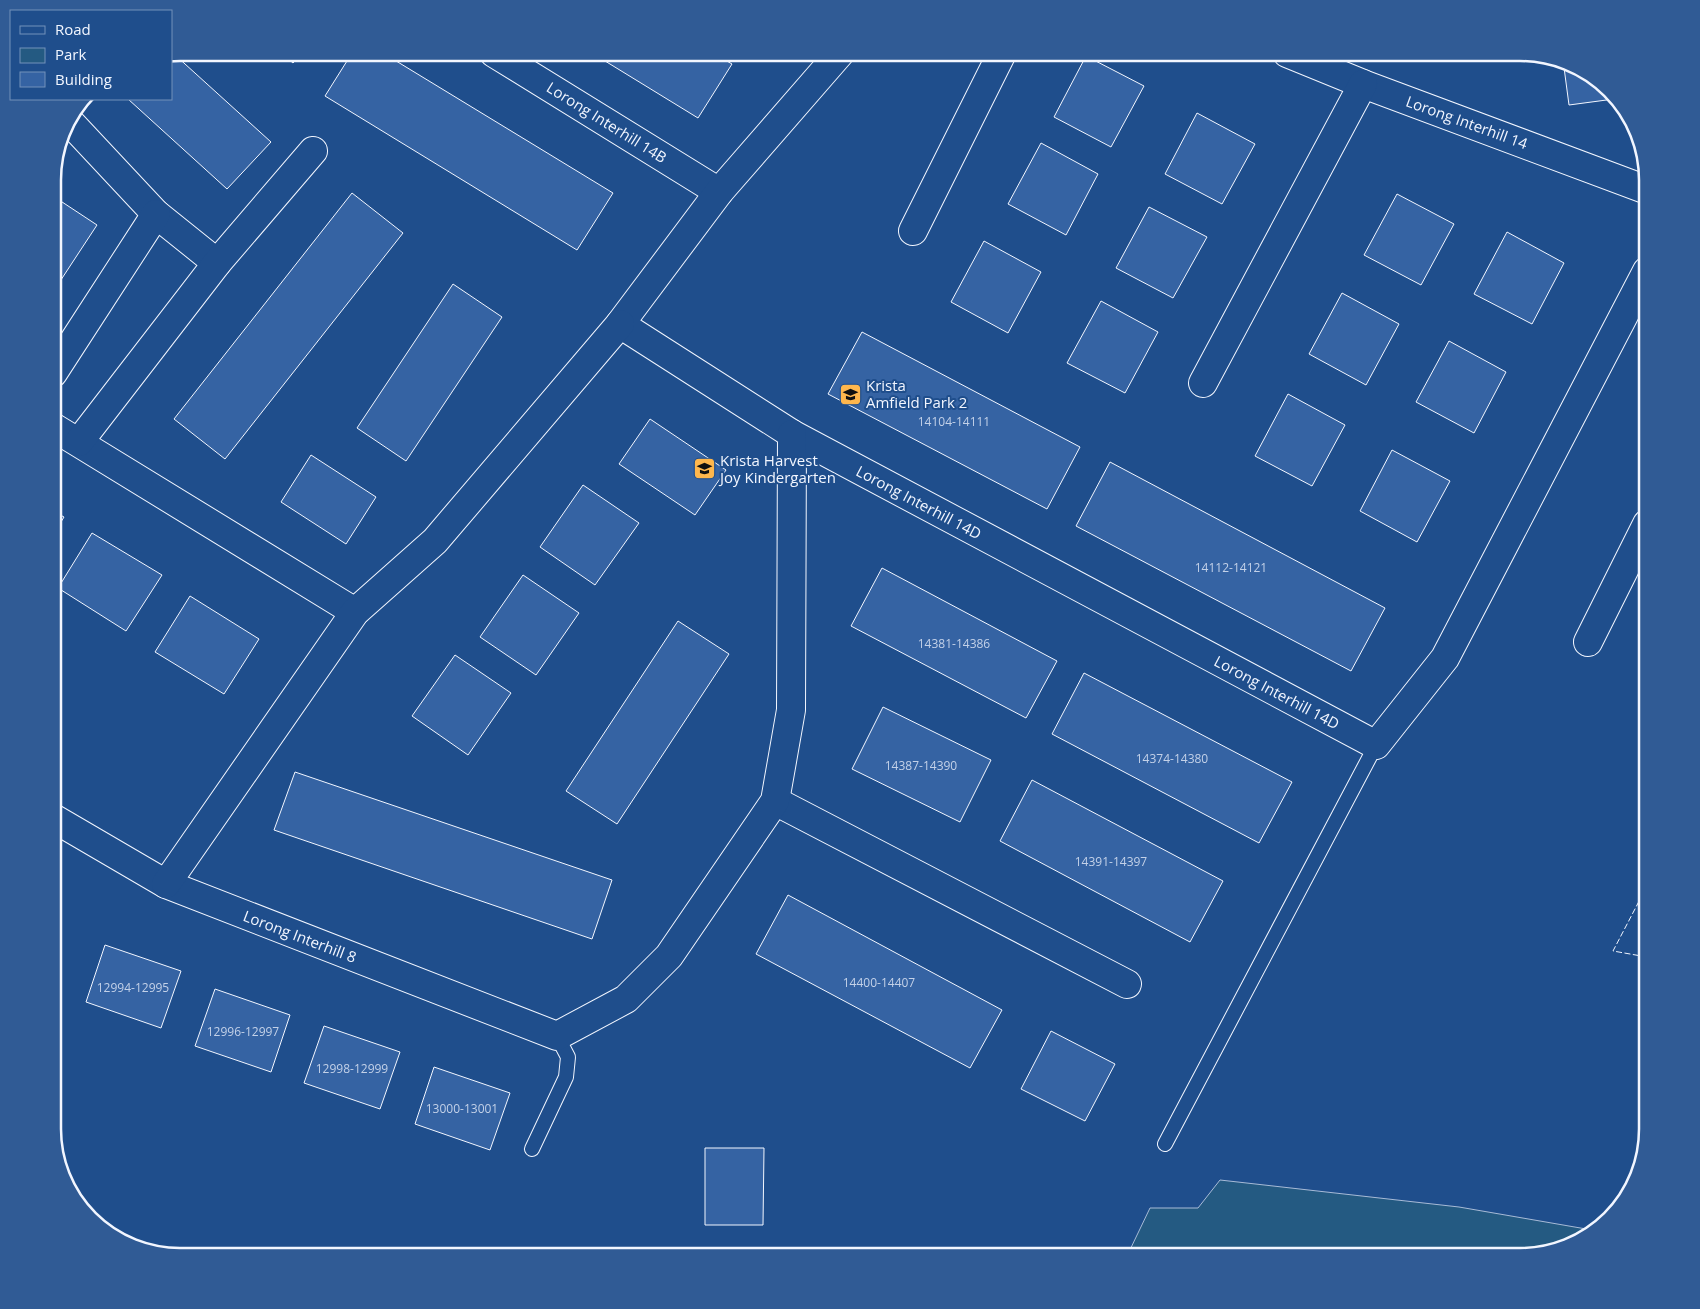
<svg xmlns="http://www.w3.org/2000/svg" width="1700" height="1309" font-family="'Open Sans',sans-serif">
<rect width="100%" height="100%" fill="#1f4e8c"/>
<path fill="#245a82" stroke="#a8bbd7" d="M 1220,1180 L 1459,1207 L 1592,1230 L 1576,1243 L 1520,1256 L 1127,1256 L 1150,1208 L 1198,1208 Z"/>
<g fill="#3563a3" stroke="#f2f6ff">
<path d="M 281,53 L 302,53 L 293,63 Z"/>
<path d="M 352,53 L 383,53 L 613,193 L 577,250 L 325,96 Z"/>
<path d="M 592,53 L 713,53 L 732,64 L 698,118 Z"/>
<path d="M 171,54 L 174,54 L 271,142 L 227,189 L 128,99 L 171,99 Z"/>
<path d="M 1086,56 L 1144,86 L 1111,147 L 1054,117 Z"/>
<path d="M 1563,60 L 1598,79 L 1614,99 L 1569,105 Z"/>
<path d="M 1197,113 L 1255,144 L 1222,204 L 1165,174 Z"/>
<path d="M 1041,143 L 1098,174 L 1066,235 L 1008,204 Z"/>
<path d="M 352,193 L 403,233 L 225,459 L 174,419 Z"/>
<path d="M 1397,194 L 1454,224 L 1421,285 L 1364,255 Z"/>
<path d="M 53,196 L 97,225 L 53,292 Z"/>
<path d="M 1149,207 L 1207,237 L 1173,298 L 1116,268 Z"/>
<path d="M 1507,232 L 1564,263 L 1532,324 L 1474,294 Z"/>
<path d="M 984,241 L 1041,272 L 1008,333 L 951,302 Z"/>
<path d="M 453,284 L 502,317 L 406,461 L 357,428 Z"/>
<path d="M 1342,293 L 1399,324 L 1366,385 L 1309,354 Z"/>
<path d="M 1101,301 L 1158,332 L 1125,393 L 1067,363 Z"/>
<path d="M 862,332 L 1080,447 L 1047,509 L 828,394 Z"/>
<path d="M 1449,341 L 1506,372 L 1474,433 L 1416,402 Z"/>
<path d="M 1288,394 L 1345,425 L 1312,486 L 1255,456 Z"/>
<path d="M 650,419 L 726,470 L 695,515 L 619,464 Z"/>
<path d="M 1392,450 L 1450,481 L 1417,542 L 1360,511 Z"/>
<path d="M 311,455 L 376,497 L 346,544 L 281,502 Z"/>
<path d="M 1110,462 L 1385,608 L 1351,671 L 1076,526 Z"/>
<path d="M 583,485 L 639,523 L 595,585 L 540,547 Z"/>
<path d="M 53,511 L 64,517 L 53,535 Z"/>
<path d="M 92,533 L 162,575 L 126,631 L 58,588 Z"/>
<path d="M 882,568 L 1057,661 L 1026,718 L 851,626 Z"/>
<path d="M 523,575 L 579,613 L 536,675 L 480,637 Z"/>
<path d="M 190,596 L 259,639 L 224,694 L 155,652 Z"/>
<path d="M 678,621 L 729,654 L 617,824 L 566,791 Z"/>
<path d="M 455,655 L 511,693 L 468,755 L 412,716 Z"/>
<path d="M 1084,673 L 1292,782 L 1259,843 L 1052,734 Z"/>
<path d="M 883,707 L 991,760 L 960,822 L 852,769 Z"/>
<path d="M 295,772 L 612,880 L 592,939 L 274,830 Z"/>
<path d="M 1032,780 L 1223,881 L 1190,942 L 1000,841 Z"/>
<path d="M 788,895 L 1002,1010 L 970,1068 L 756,954 Z"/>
<path d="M 105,945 L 181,971 L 161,1028 L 86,1002 Z"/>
<path d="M 215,989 L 290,1015 L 271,1072 L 195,1046 Z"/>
<path d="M 324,1026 L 400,1052 L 380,1109 L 304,1083 Z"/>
<path d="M 1051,1031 L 1115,1064 L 1085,1121 L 1021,1089 Z"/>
<path d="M 434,1067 L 510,1093 L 490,1150 L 415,1124 Z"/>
<path d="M 705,1148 L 764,1148 L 763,1225 L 705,1225 Z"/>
</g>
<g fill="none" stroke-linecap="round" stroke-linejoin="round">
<defs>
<g id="service">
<path d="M 1165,1144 L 1376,745"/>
<path d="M 532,1149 L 566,1077 L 568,1057 L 557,1036"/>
</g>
<g id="minor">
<path d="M 494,53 L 719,192"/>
<path d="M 840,53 L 719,192 L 620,324 L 792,434 L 1376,745 L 1445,658 L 1647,271"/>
<path d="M 1287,53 L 1363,84 L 1647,190"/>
<path d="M 68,120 L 156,214 L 217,263"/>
<path d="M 913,231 L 1002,53"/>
<path d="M 53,373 L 156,214"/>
<path d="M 1203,383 L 1363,84"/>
<path d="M 53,427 L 355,612"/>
<path d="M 79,442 L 217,263 L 313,151"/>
<path d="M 1588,642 L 1647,524"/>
<path d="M 775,801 L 1127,984"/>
<path d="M 53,818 L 166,884 L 557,1036 L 626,999 L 669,956 L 775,801 L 791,710 L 792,434"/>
<path d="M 166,884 L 355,612 L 435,541 L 620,324"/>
</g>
</defs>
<use href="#service" stroke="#f2f6ff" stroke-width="16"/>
<use href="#minor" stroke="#f2f6ff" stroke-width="30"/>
<use href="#service" stroke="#1f4e8c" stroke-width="14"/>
<use href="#minor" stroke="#1f4e8c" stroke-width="28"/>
<path stroke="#f2f6ff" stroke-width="1" stroke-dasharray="6 2.5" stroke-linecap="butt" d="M 1647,886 L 1613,951 L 1647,957"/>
</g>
<defs>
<symbol id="school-square" viewBox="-11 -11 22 22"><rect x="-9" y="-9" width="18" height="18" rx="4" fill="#ffb74d" stroke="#1f4e8c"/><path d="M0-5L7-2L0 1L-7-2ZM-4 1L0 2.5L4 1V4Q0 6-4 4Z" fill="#111"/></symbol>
</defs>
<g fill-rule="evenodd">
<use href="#school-square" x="838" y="382" width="25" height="25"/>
<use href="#school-square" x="692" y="456" width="25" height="25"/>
</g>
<g text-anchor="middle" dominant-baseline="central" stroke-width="4" stroke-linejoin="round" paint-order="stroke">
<g font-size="12" fill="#c3d1e8">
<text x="954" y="421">14104-14111</text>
<text x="1231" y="567">14112-14121</text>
<text x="954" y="643">14381-14386</text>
<text x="1172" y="758">14374-14380</text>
<text x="921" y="765">14387-14390</text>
<text x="1111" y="861">14391-14397</text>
<text x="879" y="982">14400-14407</text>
<text x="133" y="987">12994-12995</text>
<text x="243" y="1031">12996-12997</text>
<text x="352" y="1068">12998-12999</text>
<text x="462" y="1108">13000-13001</text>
</g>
<g font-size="15" fill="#f2f6ff" stroke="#1f4e8c">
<text transform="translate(607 122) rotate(32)">Lorong Interhill 14B</text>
<text transform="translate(1467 122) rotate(20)">Lorong Interhill 14</text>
<text transform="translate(919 502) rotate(28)">Lorong Interhill 14D</text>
<text transform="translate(1277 692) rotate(28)">Lorong Interhill 14D</text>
<text transform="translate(300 936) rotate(21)">Lorong Interhill 8</text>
</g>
<g font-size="15" fill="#f2f6ff" stroke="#1f4e8c" text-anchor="start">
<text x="866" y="385">Krista<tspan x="866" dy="17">Amfield Park 2</tspan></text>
<text x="720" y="460">Krista Harvest<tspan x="720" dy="17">Joy Kindergarten</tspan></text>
</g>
</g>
<path d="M0 0H1700V1309H0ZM180 61H1520A119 119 0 0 1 1639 180V1129A119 119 0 0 1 1520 1248H180A119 119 0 0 1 61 1129V180A119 119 0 0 1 180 61Z" fill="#305b95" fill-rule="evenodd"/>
<path fill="none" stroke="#f2f6ff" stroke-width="2.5" d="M180 61H1520A119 119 0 0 1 1639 180V1129A119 119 0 0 1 1520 1248H180A119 119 0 0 1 61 1129V180A119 119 0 0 1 180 61Z"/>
<rect x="10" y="10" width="162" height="90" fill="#1f4e8c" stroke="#7391ba"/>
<rect x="20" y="26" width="25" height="8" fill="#1f4e8c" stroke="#7391ba"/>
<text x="55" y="35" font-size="15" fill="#f2f6ff">Road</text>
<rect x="20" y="48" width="25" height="15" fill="#245a82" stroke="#7391ba"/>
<text x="55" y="60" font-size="15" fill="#f2f6ff">Park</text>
<rect x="20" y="72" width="25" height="15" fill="#3563a3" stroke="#7391ba"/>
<text x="55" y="85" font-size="15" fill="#f2f6ff">Building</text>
</svg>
